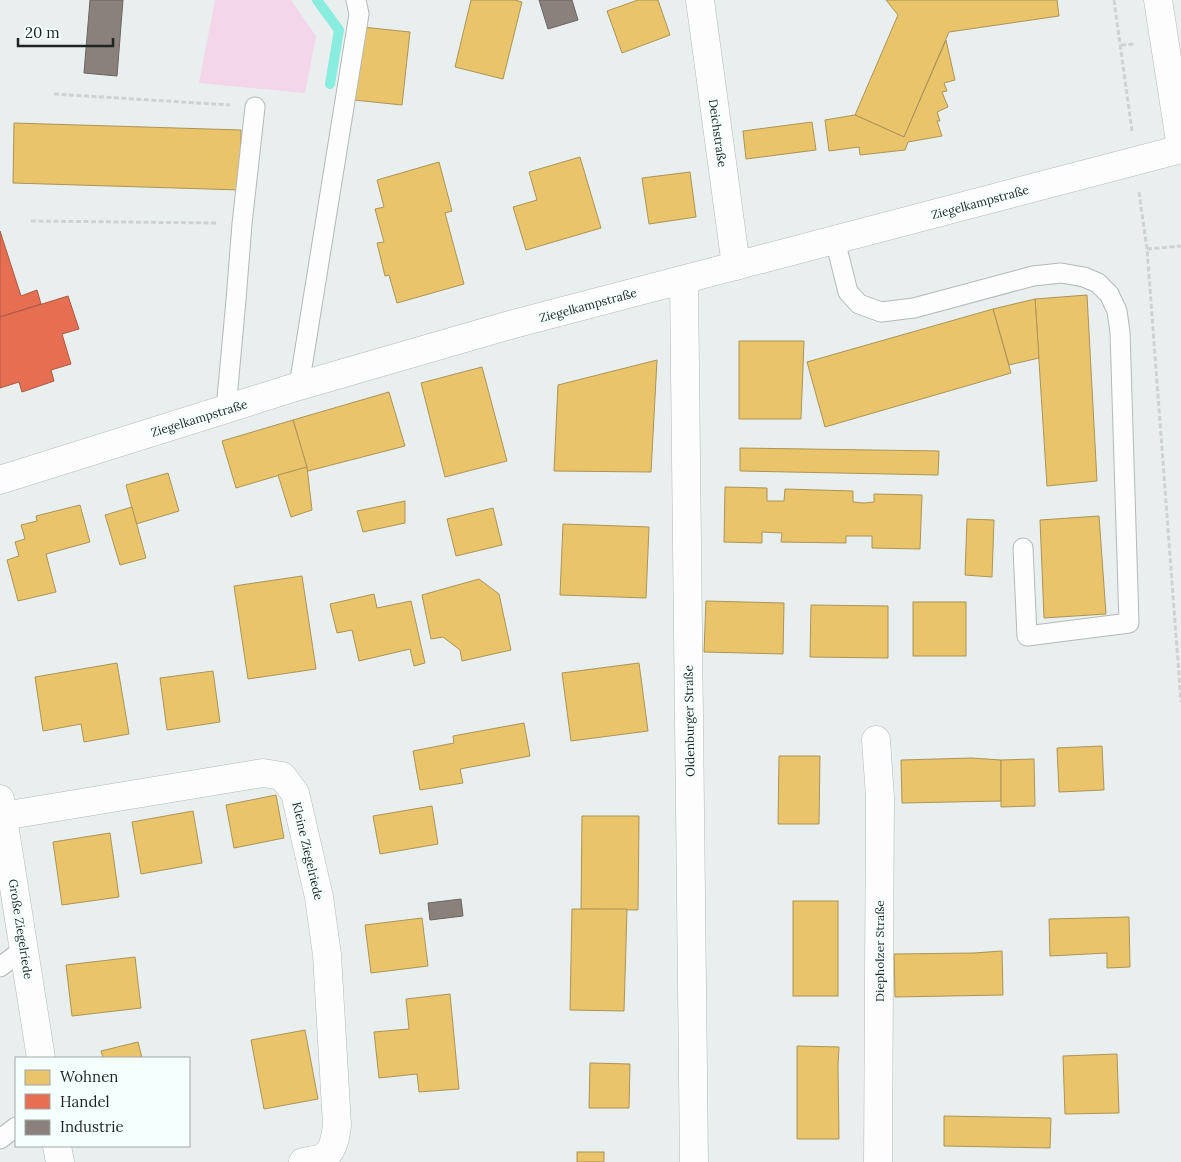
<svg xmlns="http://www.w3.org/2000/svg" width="1181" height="1162" font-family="Lora,serif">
<rect width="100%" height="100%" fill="#e9efee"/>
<path fill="#f3d6e9" d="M 215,0 L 291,0 L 316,36 L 305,93 L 199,83 Z"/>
<g fill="#e9c46a" stroke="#ac9455">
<path d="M 471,0 L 515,0 L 522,2 L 503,79 L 455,67 Z"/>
<path d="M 638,0 L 658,0 L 670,35 L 622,53 L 607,11 Z"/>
<path d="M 886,0 L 1057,0 L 1059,16 L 949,32 L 904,137 L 855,115 L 898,15 Z"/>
<path d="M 362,27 L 410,32 L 402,105 L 354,100 Z"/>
<path d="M 946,40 L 955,80 L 944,83 L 947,91 L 942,92 L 948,107 L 937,112 L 940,121 L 937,121 L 942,136 L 908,142 L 905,150 L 860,155 L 859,147 L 829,151 L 825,120 L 855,115 L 904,137 Z"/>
<path d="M 812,122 L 816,150 L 746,159 L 743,131 Z"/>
<path d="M 14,123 L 241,130 L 240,190 L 13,183 Z"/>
<path d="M 580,157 L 601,228 L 526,250 L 513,207 L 537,200 L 529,172 Z"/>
<path d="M 439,162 L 452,211 L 445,213 L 464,284 L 397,303 L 389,275 L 385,276 L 377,243 L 384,242 L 375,209 L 384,207 L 377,180 Z"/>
<path d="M 690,172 L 696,217 L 649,224 L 642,178 Z"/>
<path d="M 1087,295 L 1097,481 L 1047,486 L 1035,299 Z"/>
<path d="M 1035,299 L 1039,358 L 1009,365 L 993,309 Z"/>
<path d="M 993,309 L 1011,373 L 825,427 L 807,362 Z"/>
<path d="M 739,341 L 804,341 L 801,419 L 739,419 Z"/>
<path d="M 657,360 L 651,472 L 554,471 L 558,385 Z"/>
<path d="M 482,367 L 507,461 L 445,477 L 421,383 Z"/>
<path d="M 389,392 L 405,446 L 308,471 L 293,420 Z"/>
<path d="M 293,420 L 307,467 L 236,488 L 222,441 Z"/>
<path d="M 740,448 L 939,451 L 938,475 L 740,471 Z"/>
<path d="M 307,467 L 312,510 L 291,517 L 278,475 Z"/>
<path d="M 168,473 L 179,511 L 136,524 L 126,485 Z"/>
<path d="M 725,487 L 767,488 L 767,501 L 784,501 L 785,489 L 853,491 L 853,502 L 864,503 L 874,502 L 874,494 L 922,495 L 920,549 L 872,548 L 872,536 L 846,536 L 846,543 L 781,542 L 782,533 L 762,532 L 762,543 L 724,542 Z"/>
<path d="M 405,501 L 405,523 L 363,532 L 357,511 Z"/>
<path d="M 80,505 L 90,542 L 46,554 L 56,592 L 18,601 L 7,560 L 19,556 L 15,542 L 25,539 L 21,525 L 37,521 L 36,516 Z"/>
<path d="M 132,507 L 146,558 L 120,565 L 105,515 Z"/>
<path d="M 493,508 L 502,545 L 456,556 L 447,519 Z"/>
<path d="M 1099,516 L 1106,614 L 1044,618 L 1040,520 Z"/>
<path d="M 967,519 L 994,520 L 992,577 L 965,575 Z"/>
<path d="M 563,524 L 649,527 L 646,598 L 560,595 Z"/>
<path d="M 302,576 L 316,669 L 248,679 L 234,586 Z"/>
<path d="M 479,579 L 499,594 L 511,650 L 462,661 L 460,650 L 443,637 L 431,639 L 422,595 Z"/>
<path d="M 374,594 L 377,608 L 411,601 L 425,663 L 414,666 L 410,649 L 359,661 L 352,630 L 337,633 L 330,604 Z"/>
<path d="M 706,601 L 784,603 L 783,654 L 704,652 Z"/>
<rect x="913" y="602" width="53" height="54"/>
<path d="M 811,605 L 888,606 L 888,658 L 810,657 Z"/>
<path d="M 117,663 L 129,734 L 84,742 L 81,724 L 43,731 L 35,677 Z"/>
<path d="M 639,663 L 648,731 L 571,741 L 562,673 Z"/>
<path d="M 213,671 L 220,722 L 167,730 L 160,678 Z"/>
<path d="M 524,723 L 530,756 L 460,769 L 463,783 L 420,790 L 413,751 L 454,743 L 453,736 Z"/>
<path d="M 1102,746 L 1104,790 L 1059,792 L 1057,748 Z"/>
<path d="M 779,756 L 820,756 L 819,824 L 778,824 Z"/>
<path d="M 972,758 L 1001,760 L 1001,801 L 902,803 L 901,760 Z"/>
<path d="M 1034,759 L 1035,806 L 1001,807 L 1001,760 Z"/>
<path d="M 276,795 L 284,838 L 234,848 L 226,805 Z"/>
<path d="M 432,806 L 438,844 L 380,854 L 373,816 Z"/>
<path d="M 193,811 L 202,863 L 141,874 L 132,822 Z"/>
<path d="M 582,816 L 639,816 L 638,910 L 581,909 Z"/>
<path d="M 110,833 L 119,897 L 62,905 L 53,842 Z"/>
<rect x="793" y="901" width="45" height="95"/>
<path d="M 572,909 L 627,909 L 624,1011 L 570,1010 Z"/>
<path d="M 1129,917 L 1130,967 L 1107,968 L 1107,953 L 1050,956 L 1049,919 Z"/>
<path d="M 422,918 L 428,966 L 371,973 L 365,925 Z"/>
<path d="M 1002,951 L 1003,995 L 895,997 L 894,954 L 974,953 Z"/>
<path d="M 135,957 L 141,1008 L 72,1016 L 66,965 Z"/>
<path d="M 450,994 L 459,1089 L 419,1092 L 417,1074 L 379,1078 L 374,1032 L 409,1029 L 406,999 Z"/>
<path d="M 305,1030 L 318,1099 L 264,1109 L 251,1040 Z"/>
<path d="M 138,1042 L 142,1058 L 103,1058 L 101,1051 Z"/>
<path d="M 797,1046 L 839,1047 L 838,1066 L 839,1139 L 797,1139 Z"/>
<path d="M 1117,1054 L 1119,1113 L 1065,1114 L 1063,1056 Z"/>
<path d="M 590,1063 L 630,1064 L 629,1108 L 589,1108 Z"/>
<path d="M 944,1116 L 1051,1118 L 1050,1148 L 944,1146 Z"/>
<rect x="577" y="1152" width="27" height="10"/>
</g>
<g fill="#e76f51" stroke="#ab5843">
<path d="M 0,231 L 21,296 L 37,290 L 41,304 L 0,317 Z"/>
<path d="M 68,296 L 79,329 L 62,334 L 71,364 L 51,370 L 54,381 L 22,392 L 19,382 L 0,388 L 0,317 Z"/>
</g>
<g fill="#8a817c" stroke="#6a6561">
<path d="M 90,0 L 123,0 L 117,76 L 84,73 Z"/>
<path d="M 539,0 L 572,0 L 578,20 L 548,29 Z"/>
<path d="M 461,899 L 463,916 L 430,920 L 428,903 Z"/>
</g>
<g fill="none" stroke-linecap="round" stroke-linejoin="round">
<path stroke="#88ecde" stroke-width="10" d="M 317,0 L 339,30 L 330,84"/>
<defs>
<g id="lane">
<path d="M 835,240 L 848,292 L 859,304 L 881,312 L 914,308 L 1033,276 L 1061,273 L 1084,277 L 1098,283 L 1109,294 L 1117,311 L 1120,332 L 1129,623 L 1027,636 L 1023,548"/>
<path d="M 299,386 L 359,14 L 356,0"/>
<path d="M 226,409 L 236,300 L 242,224 L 255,107"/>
<path d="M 0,967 L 24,949"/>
<path d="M 0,1139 L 16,1127"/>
</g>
<g id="street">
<path d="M 700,0 L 736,266"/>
<path d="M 684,280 L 694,1162"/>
<path d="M 0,480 L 299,386 L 510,325 L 1181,149"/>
<path d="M 876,740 L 880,797 L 878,1162"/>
<path d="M 0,799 L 41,1058"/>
<path d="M 3,816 L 263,773 L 282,776 L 295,793 L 319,897 L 327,955 L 337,1125 C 336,1133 334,1149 326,1155 C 322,1159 309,1161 303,1162"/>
<path d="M 57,1146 L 60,1162"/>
</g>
<path id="primary" d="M 1158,0 L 1181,147"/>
</defs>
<use href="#lane" stroke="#b4b9b8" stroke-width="21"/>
<use href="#street" stroke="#b4b9b8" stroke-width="29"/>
<use href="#primary" stroke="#b4b9b8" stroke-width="29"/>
<g stroke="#d0d2d1" stroke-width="3" stroke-dasharray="5 2.5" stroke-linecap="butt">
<path d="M 1114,0 L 1132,131"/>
<path d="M 1121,45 L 1135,44"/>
<path d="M 54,94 L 230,105"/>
<path d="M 1139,192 L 1147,249 L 1181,702"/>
<path d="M 31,221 L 216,223"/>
<path d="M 1147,249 L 1181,246"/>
</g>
<use href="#lane" stroke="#fcfdfc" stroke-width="19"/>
<use href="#street" stroke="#fcfdfc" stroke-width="28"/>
<use href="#primary" stroke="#fcfdfc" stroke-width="28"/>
</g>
<g text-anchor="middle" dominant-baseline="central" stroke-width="5" stroke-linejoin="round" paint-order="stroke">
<g font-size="12" fill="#1f2423" stroke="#f5fffd">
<text transform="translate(718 133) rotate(82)">Deichstraße</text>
<text transform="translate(980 202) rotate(-15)">Ziegelkampstraße</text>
<text transform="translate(588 305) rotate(-15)">Ziegelkampstraße</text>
<text transform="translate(199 418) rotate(-17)">Ziegelkampstraße</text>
<text transform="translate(689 721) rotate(-91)">Oldenburger Straße</text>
<text transform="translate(308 851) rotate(77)">Kleine Ziegelriede</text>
<text transform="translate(21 929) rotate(81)">Große Ziegelriede</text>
<text transform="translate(879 951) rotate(-90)">Diepholzer Straße</text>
</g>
</g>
<rect x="15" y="1057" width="175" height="90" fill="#f5fffd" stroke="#9fa7a6"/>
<rect x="25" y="1070" width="25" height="15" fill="#e9c46a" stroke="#9fa7a6"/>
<text x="60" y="1082" font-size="15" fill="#1f2423">Wohnen</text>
<rect x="25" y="1094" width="25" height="15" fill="#e76f51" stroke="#9fa7a6"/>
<text x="60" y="1107" font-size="15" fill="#1f2423">Handel</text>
<rect x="25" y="1120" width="25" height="15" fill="#8a817c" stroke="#9fa7a6"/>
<text x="60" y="1132" font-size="15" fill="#1f2423">Industrie</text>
<path d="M18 38v8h95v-8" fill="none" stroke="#1f2423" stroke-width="2.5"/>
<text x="25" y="38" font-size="15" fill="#1f2423" stroke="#f5fffd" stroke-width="4" paint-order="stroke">20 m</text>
</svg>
